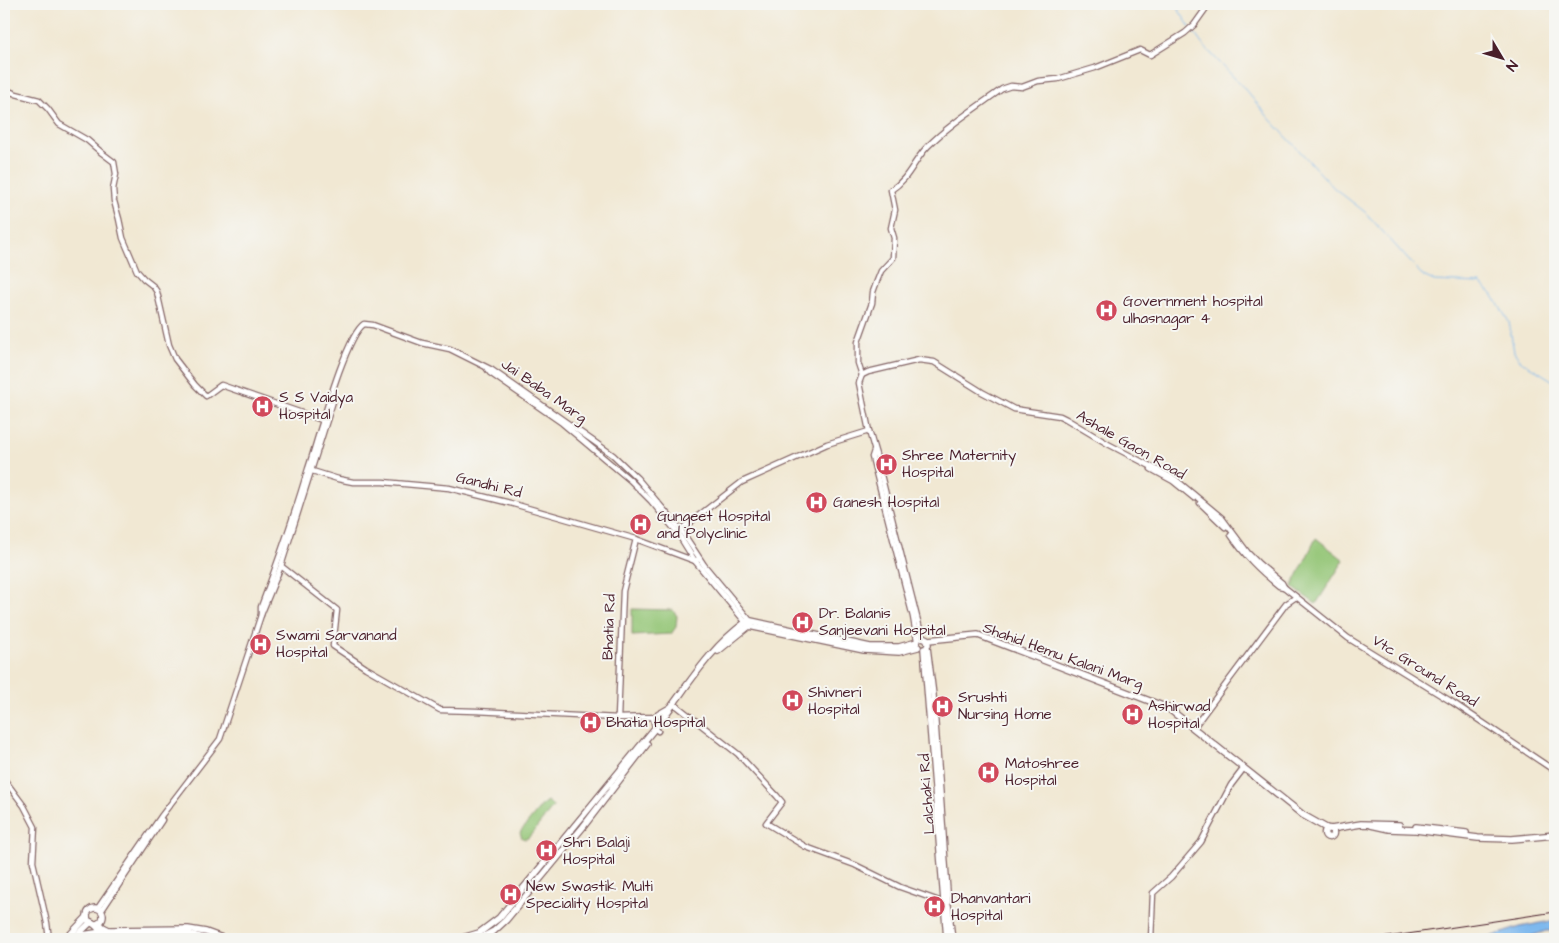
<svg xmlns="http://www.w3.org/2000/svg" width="1559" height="943" font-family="'Architects Daughter',sans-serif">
<rect width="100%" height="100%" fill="#f6f6f2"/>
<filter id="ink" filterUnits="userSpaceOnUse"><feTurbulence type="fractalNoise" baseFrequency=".02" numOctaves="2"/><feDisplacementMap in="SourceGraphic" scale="10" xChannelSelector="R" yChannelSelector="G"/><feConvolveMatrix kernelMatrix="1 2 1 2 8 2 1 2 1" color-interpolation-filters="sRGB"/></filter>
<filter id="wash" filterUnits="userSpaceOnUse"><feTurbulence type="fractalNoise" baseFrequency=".0096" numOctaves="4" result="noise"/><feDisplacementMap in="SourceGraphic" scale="20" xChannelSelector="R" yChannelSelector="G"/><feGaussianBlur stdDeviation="1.12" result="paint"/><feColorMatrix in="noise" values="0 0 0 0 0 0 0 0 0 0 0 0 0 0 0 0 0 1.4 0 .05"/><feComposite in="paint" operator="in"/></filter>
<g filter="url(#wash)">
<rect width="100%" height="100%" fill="#f1e8d3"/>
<g fill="#93c575" stroke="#6e7250">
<path d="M 1316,538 L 1344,560 L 1316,604 L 1292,587 Z"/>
<path d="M 632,609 L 673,610 L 677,616 L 676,627 L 671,634 L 632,636 Z"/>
<path d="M 547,801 L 552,805 L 553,807 L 529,837 L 526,839 L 522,838 L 520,833 L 521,831 L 543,804 Z"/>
</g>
<path fill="#7db8ee" stroke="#646c8c" d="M 1555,920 L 1555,931 L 1546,931 L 1523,939 L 1484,939 L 1520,927 Z"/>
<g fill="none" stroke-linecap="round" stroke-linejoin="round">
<g stroke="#7db8ee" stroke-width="1">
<path d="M 1177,4 L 1180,12 L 1190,27"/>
<path d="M 1192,30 L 1202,44 L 1242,86 L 1270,119 L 1334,188 L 1365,212 L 1423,276 L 1434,281 L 1480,283 L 1492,294 L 1509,322 L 1514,352 L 1521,361 L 1555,382"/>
</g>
</g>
</g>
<g filter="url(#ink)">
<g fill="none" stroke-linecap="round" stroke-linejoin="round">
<defs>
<g id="minor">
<path d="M 4,89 L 16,94 L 39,100 L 48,109 L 59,124 L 87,140 L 102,153 L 114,162 L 116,174 L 113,189 L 114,201 L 119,219 L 123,238 L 137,271 L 144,279 L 153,286 L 157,292 L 169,345 L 175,359 L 195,385 L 206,396 L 221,385 L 325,421"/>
<path d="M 487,369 L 490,373 L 562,423 L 630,480 L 651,501 L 677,532 L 695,561 L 747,624"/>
<path d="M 862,375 L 868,372 L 919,360 L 934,362 L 982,392 L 1014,409 L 1060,416 L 1066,419 L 1108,444 L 1175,479 L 1222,518 L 1248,553 L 1259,564 L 1282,583 L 1284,587 L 1348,638 L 1452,702 L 1555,771"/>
<path d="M 874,451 L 872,457 L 913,617 L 917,640"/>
<path d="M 1151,469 L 1173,481 L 1194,498"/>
<path d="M 309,470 L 338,479 L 353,482 L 383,482 L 449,488 L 510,503 L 636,539 L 695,561 L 699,559"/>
<path d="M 1200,503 L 1225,527"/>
<path d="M 680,530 L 742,482 L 827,444 L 869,431"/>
<path d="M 1231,535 C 1246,557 1258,569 1279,586 L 1284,587"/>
<path d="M 281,566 L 337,610 L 333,646 L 366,668 L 440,710 L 476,711 L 618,718 L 653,717 L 674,705 L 677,706 L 738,754 L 777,796 L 782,802 L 766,823 L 806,847 L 855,865 L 900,887 L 945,903"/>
<path d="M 261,615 L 261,607 C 278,562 294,516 308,469 C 317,443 345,336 364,324 L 373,325 L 422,343 L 450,349 L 492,370 L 613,455 L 637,478 L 681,530 L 704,565 L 752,623"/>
<path d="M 922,637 L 876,455 L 869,431 L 859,383 L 862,375 L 858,363 L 858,342 L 872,303 L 873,292 L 877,281 L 881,271 L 893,258 L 894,238 L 891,228 L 895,210 L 891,190 C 909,179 914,160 928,146 C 950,124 977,107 1002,89 L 1011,86 L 1022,87 L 1038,81 L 1058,79 L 1095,68 L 1140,50 L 1150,55 L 1185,33 L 1194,25 L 1209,4"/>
<path d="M 653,717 L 655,728 L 658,731"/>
<path d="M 618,718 L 623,591 L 636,539"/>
<path d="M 1194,727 L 1286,604 L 1296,597"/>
<path d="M 4,779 L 24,806 L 35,827 L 33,862 L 47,923 L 49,939"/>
<path d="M 98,908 L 162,815 L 220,739 L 261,615 L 281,566 L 334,398"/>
<path d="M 102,910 L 162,820"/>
<path d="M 1151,939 L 1153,893 L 1171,877 L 1201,842 L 1231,785 L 1244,768"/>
</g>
<g id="major">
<path d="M 928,640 L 978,635 L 1168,708 L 1303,815 L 1328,829"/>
<path d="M 917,642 L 919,638 L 923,637 L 927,639 L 928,644"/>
<path d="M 927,647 L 933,695 L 948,905 L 952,939"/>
<path d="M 924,649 L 947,939"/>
<path d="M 718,651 L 749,626 L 864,650 L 899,652 L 918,647"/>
<path d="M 1371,825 L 1389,829 L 1416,830 L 1478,838 L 1512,839 L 1555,835"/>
<path d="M 1416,827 L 1466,833"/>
<circle cx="1329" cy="833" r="4.5"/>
<path d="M 1331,829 L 1361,824 L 1399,825"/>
<circle cx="95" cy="916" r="8"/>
<path d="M 93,923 L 102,932 L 107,934 L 188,934 L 207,939"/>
<path d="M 99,923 L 103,927 L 109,930 L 188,929 L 206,932 L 225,939"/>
<path d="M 76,936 L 102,932"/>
<path d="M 66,939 L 87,917"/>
<path d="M 73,939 L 91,922"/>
<path d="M 459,939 L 479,933 L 499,918 L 655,728 C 686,690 705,652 746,622 L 751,621 L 870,647 L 899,647 L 917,642"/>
<path d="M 479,939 L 494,931 L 506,920 L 583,827 L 647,744"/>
</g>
</defs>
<use href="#minor" stroke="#846566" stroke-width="7"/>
<use href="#major" stroke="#846566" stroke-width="8"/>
<use href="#minor" stroke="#fff" stroke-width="4.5"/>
<use href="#major" stroke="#fff" stroke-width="5.5"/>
<path stroke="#4a1f2b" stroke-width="1" d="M 1374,939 L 1555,912"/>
</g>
</g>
<defs>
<symbol id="hospital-disc" viewBox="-11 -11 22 22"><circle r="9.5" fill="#d1495b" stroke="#f6f6f2"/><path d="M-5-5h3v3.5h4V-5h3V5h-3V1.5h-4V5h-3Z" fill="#fff"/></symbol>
</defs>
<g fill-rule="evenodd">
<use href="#hospital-disc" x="1094" y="298" width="25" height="25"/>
<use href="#hospital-disc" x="250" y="394" width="25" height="25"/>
<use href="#hospital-disc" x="874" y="452" width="25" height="25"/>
<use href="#hospital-disc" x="804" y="490" width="25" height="25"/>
<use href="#hospital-disc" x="628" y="512" width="25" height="25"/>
<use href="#hospital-disc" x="790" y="610" width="25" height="25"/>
<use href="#hospital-disc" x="248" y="632" width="25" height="25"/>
<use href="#hospital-disc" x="780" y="688" width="25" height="25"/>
<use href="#hospital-disc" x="930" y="694" width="25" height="25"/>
<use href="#hospital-disc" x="1120" y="702" width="25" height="25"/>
<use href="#hospital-disc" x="578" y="710" width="25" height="25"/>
<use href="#hospital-disc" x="976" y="760" width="25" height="25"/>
<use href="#hospital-disc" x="534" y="838" width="25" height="25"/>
<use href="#hospital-disc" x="498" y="882" width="25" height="25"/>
<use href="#hospital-disc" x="922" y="894" width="25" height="25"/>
</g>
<g text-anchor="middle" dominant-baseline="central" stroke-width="4" stroke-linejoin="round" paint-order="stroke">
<g font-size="15" fill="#4a1f2b" stroke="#f6f6f2" text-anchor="start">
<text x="1123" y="301">Government hospital<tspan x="1123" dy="17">ulhasnagar 4</tspan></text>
<text x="279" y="397">S S Vaidya<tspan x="279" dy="17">Hospital</tspan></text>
<text x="902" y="455">Shree Maternity<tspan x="902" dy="17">Hospital</tspan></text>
<text x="833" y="502">Ganesh Hospital</text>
<text x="657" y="516">Gungeet Hospital<tspan x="657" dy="17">and Polyclinic</tspan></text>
<text x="819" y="613">Dr. Balanis<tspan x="819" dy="17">Sanjeevani Hospital</tspan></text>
<text x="276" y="635">Swami Sarvanand<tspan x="276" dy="17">Hospital</tspan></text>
<text x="808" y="692">Shivneri<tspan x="808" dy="17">Hospital</tspan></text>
<text x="958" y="697">Srushti<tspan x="958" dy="17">Nursing Home</tspan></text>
<text x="1148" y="706">Ashirwad<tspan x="1148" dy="17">Hospital</tspan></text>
<text x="606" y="722">Bhatia Hospital</text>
<text x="1005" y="763">Matoshree<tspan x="1005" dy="17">Hospital</tspan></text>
<text x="563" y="842">Shri Balaji<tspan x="563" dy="17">Hospital</tspan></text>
<text x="526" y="886">New Swastik Multi<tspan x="526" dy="17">Speciality Hospital</tspan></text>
<text x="951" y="898">Dhanvantari<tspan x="951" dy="17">Hospital</tspan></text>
</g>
<g font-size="15" fill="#4a1f2b" stroke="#f6f6f2">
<text transform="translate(544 391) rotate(35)">Jai Baba Marg</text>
<text transform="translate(1131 445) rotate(30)">Ashale Gaon Road</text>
<text transform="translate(489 485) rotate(14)">Gandhi Rd</text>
<text transform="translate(609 627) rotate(-88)">Bhatia Rd</text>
<text transform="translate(1063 656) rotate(20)">Shahid Hemu Kalani Marg</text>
<text transform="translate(1425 671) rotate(32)">Vtc Ground Road</text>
<text transform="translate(927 794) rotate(-94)">Lalchaki Rd</text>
</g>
</g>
<rect width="1559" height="943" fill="none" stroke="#f6f6f2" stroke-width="20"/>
<g transform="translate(1502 58) rotate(128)" stroke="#f6f6f2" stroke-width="4" paint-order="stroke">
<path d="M0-4L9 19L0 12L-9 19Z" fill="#4a1f2b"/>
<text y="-8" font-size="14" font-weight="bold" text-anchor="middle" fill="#4a1f2b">N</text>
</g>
</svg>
